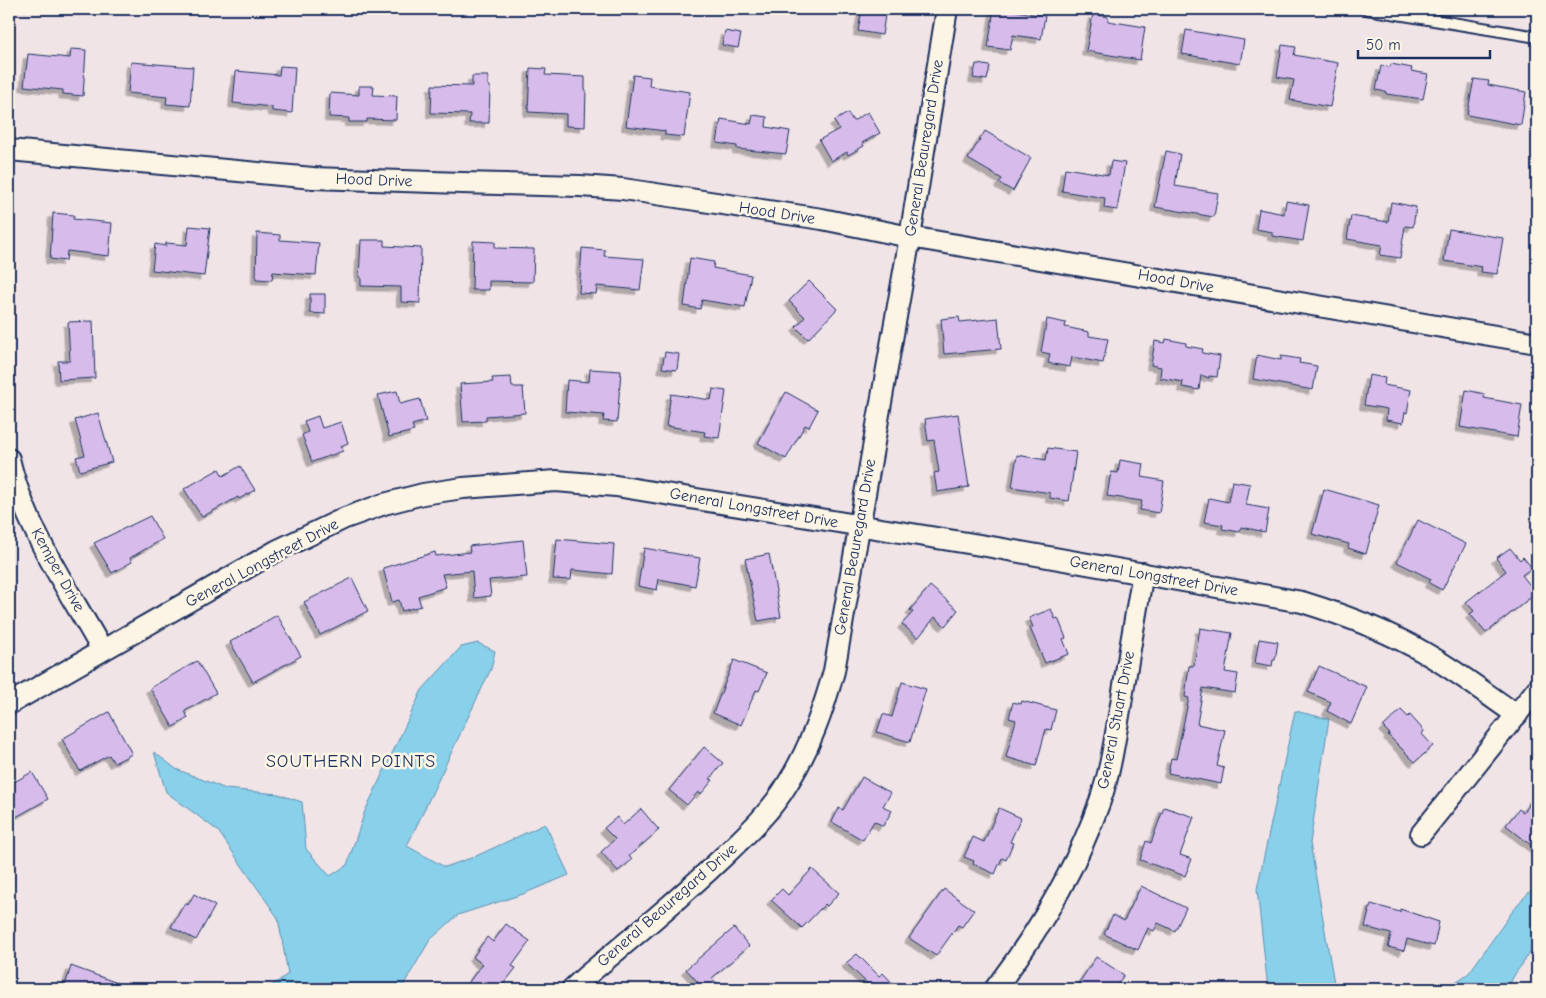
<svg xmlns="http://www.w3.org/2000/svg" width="1546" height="998" font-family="'Comic Neue',sans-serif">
<defs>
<filter id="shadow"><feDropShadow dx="-4.5" dy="4.5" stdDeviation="0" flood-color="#0004"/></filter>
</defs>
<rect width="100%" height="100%" fill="#f1e4e7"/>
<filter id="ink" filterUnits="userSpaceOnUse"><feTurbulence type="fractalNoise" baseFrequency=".02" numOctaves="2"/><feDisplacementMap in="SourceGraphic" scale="10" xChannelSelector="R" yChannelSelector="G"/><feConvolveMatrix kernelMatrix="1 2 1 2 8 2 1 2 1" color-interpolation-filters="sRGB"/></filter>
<g filter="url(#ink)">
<g fill="#89d0ea" stroke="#5d90b2">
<path d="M 478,643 L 495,651 L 491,669 L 407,846 L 445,867 L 474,857 L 545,824 L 569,875 L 523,894 L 458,915 L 430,940 L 401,989 L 267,989 L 288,974 L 278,918 L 218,831 L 166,792 L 154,752 L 176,769 L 226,789 L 278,794 L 302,802 L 306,849 L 330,876 L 347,865 L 365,811 L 422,690 L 461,647 Z"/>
<path d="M 1295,711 L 1329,719 L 1310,843 L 1335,989 L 1268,989 L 1257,889 Z"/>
<path d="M 1537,884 L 1537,943 L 1515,974 L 1507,989 L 1445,989 L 1469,973 L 1517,905 Z"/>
</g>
<g fill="#d7bceb" stroke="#1b2f5e" filter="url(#shadow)">
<path d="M 862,9 L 886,9 L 882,35 L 858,31 Z"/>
<path d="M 994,9 L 1004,9 L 1045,16 L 1041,39 L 1013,35 L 1010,50 L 988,47 Z"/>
<path d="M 1093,14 L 1108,17 L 1108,21 L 1145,27 L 1140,60 L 1086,51 Z"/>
<path d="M 1186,30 L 1244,40 L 1240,64 L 1182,54 Z"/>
<path d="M 725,31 L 741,34 L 738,48 L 722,45 Z"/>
<path d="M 1282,45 L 1296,47 L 1294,55 L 1338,63 L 1330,107 L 1290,100 L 1294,80 L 1277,77 Z"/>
<path d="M 71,49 L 86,50 L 83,96 L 63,94 L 63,90 L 24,86 L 28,54 L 70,58 Z"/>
<path d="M 131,62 L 193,67 L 190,106 L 166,104 L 167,97 L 128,93 Z"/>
<path d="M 976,64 L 990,66 L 987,80 L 973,78 Z"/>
<path d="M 1391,64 L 1412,68 L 1411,71 L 1428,74 L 1423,99 L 1386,94 L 1386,92 L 1376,90 L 1381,66 L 1390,67 Z"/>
<path d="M 280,66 L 295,67 L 292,113 L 272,111 L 272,107 L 233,103 L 236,71 L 279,75 Z"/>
<path d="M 530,68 L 546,69 L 545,75 L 585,77 L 585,90 L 586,90 L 585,127 L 566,126 L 566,114 L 528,112 Z"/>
<path d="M 633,75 L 650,77 L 649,86 L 690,92 L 684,137 L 665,135 L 665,131 L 626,126 Z"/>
<path d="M 472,76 L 488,76 L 488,85 L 490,86 L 489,123 L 469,123 L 470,114 L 431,113 L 432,85 L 472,86 Z"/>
<path d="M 1474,79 L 1489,81 L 1488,85 L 1526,92 L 1521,125 L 1467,115 Z"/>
<path d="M 359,86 L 374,86 L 373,95 L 397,96 L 396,120 L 367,119 L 367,122 L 349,122 L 349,118 L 329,117 L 330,93 L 359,95 Z"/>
<path d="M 868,112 L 880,133 L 862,143 L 864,146 L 848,155 L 847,152 L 831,161 L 819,140 L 839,129 L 834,121 L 848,113 L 853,121 Z"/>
<path d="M 753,115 L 767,117 L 766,127 L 790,131 L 786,154 L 737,149 L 737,146 L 717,143 L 721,119 L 751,124 Z"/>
<path d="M 985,131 L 1031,158 L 1013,191 L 999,183 L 1002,179 L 968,159 Z"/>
<path d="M 1166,151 L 1180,154 L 1175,186 L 1218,193 L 1214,217 L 1155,207 Z"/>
<path d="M 1111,161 L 1125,163 L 1117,210 L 1104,208 L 1105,198 L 1062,191 L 1065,168 L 1109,175 Z"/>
<path d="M 1286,201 L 1309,205 L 1303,241 L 1272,236 L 1272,232 L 1256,229 L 1259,209 L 1284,214 Z"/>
<path d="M 1391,202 L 1416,207 L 1413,227 L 1405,226 L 1400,258 L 1380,255 L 1382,245 L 1347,239 L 1351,216 L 1388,222 Z"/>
<path d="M 53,213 L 74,215 L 73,219 L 112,223 L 109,256 L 67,251 L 66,261 L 50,259 Z"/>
<path d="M 189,226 L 210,228 L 204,276 L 152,270 L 155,244 L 166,246 L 166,243 L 187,245 Z"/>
<path d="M 1449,229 L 1503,238 L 1497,274 L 1481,272 L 1482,267 L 1444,261 Z"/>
<path d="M 257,233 L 280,235 L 280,240 L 319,243 L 316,275 L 273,272 L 272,280 L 256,279 Z"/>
<path d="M 361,240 L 384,240 L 384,246 L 421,248 L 420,303 L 401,302 L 401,287 L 361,286 L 361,277 L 359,277 Z"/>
<path d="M 473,241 L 495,242 L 495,248 L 534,249 L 533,282 L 489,281 L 489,290 L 472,290 Z"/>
<path d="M 582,248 L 605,250 L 604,256 L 644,259 L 640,290 L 597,286 L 596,294 L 579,293 Z"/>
<path d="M 690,258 L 714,262 L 713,268 L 751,275 L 745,307 L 702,300 L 700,309 L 684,306 Z"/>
<path d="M 809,281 L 837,309 L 808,339 L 796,327 L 805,317 L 789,301 Z"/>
<path d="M 310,294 L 325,294 L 325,314 L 310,313 Z"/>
<path d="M 959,317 L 960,322 L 998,318 L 1001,349 L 944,354 L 941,319 Z"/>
<path d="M 1047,319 L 1066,323 L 1065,327 L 1089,332 L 1089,336 L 1108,339 L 1103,363 L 1072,357 L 1070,367 L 1048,363 L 1050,354 L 1041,352 Z"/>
<path d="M 93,321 L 95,378 L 59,380 L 58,361 L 70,361 L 68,322 Z"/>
<path d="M 1166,339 L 1186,343 L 1186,346 L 1203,349 L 1202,353 L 1220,356 L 1217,377 L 1209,376 L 1209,378 L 1201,375 L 1199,390 L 1182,387 L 1183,382 L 1160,378 L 1161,367 L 1151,365 L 1155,341 L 1165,343 Z"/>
<path d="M 665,352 L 679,354 L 677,370 L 662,368 Z"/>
<path d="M 1257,355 L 1281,360 L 1281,356 L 1300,359 L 1299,363 L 1317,366 L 1313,390 L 1253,379 Z"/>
<path d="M 590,369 L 621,371 L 617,422 L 603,421 L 604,415 L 565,412 L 567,380 L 589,382 Z"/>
<path d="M 1369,375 L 1385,378 L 1384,385 L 1411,390 L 1407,413 L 1405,412 L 1403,423 L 1386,420 L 1387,409 L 1364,405 Z"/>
<path d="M 511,377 L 512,387 L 523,387 L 525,413 L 486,416 L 486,421 L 463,422 L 460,384 L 493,382 L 492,378 Z"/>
<path d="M 713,389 L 726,391 L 719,438 L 704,436 L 705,432 L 666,426 L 671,394 L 711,400 Z"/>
<path d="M 1466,390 L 1485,394 L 1484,398 L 1522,405 L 1517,437 L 1460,427 Z"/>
<path d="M 397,391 L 400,404 L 420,399 L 426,421 L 412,425 L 414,431 L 389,437 L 378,395 Z"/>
<path d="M 786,392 L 818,410 L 809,427 L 805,425 L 786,459 L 758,443 Z"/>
<path d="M 98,413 L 112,462 L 80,471 L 76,457 L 85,455 L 75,420 Z"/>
<path d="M 958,414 L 969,487 L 937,492 L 934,473 L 939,472 L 934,440 L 928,441 L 925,419 Z"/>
<path d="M 318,416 L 322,428 L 341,422 L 348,443 L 341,446 L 343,451 L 312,462 L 302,435 L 308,432 L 304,421 Z"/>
<path d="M 1048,448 L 1076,452 L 1069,501 L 1050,498 L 1050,493 L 1012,487 L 1017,455 L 1046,460 Z"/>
<path d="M 1120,460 L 1144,464 L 1142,477 L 1164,481 L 1159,513 L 1140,510 L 1142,501 L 1107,496 L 1111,472 L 1118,473 Z"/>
<path d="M 240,466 L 255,490 L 239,499 L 238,497 L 202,517 L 184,489 L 219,469 L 223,476 Z"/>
<path d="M 1232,481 L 1250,484 L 1246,505 L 1269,509 L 1265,532 L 1241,527 L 1240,532 L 1222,529 L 1223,525 L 1204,522 L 1209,498 L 1228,502 Z"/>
<path d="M 1324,489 L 1379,505 L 1366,554 L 1348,548 L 1349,544 L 1312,534 Z"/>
<path d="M 150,516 L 163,539 L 130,558 L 132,562 L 112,573 L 94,543 Z"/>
<path d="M 1418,520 L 1466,544 L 1442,590 L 1429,583 L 1431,579 L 1397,562 Z"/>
<path d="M 557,539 L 614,544 L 612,574 L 572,570 L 571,580 L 553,579 Z"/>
<path d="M 523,540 L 527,577 L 489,580 L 491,596 L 474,598 L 472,571 L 442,574 L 446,587 L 418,596 L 421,606 L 402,611 L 399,600 L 392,602 L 383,568 L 435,552 L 436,556 L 470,552 L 469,546 Z"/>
<path d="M 644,548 L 700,558 L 695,586 L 659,579 L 657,590 L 638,586 Z"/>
<path d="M 1510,548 L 1520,560 L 1523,557 L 1532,568 L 1522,575 L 1536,593 L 1486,633 L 1470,614 L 1474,611 L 1466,602 L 1506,571 L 1496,558 Z"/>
<path d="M 769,554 L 781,617 L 758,621 L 745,559 Z"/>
<path d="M 352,578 L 368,611 L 320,635 L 304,602 Z"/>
<path d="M 930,586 L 958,610 L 945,626 L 935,617 L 918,638 L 902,624 L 913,612 L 910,610 Z"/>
<path d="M 1051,609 L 1055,619 L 1058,618 L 1066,638 L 1063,639 L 1069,654 L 1045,663 L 1030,628 L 1033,627 L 1029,618 Z"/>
<path d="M 277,615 L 301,656 L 253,682 L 230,642 Z"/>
<path d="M 1200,628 L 1232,633 L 1225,672 L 1238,674 L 1235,693 L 1203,688 L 1197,724 L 1225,730 L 1217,766 L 1224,768 L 1221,784 L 1168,773 L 1171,758 L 1176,759 L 1189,698 L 1185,697 L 1189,666 L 1194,666 Z"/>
<path d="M 1259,639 L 1278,642 L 1275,660 L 1273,660 L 1272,666 L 1255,663 Z"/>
<path d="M 734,660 L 767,673 L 759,691 L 756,690 L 741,725 L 713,713 Z"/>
<path d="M 197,661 L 216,693 L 185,711 L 188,718 L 173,727 L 150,688 Z"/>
<path d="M 1319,666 L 1367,687 L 1351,724 L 1327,711 L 1331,702 L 1308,692 Z"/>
<path d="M 902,682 L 926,689 L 910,742 L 877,732 L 883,714 L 892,717 Z"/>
<path d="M 1022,701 L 1056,710 L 1051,730 L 1046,729 L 1036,766 L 1006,757 L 1016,720 L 1009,718 L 1013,702 L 1021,704 Z"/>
<path d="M 1401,710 L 1408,717 L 1410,715 L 1424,731 L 1422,734 L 1433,746 L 1415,762 L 1388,735 L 1390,734 L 1383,727 Z"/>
<path d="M 109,712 L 132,754 L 114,763 L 109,755 L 80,771 L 62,739 Z"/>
<path d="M 704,747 L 723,763 L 710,779 L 713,780 L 701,794 L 698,792 L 687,805 L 669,790 Z"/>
<path d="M 32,772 L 48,799 L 9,821 L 9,785 Z"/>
<path d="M 862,777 L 891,793 L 883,806 L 892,811 L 883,826 L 874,821 L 863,840 L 832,822 L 839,808 L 843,810 Z"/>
<path d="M 1537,793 L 1537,850 L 1506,825 L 1519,809 L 1523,812 Z"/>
<path d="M 1164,807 L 1194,817 L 1180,855 L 1192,859 L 1185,876 L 1140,860 L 1146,841 L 1151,843 Z"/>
<path d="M 999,808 L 1021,818 L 1010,842 L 1013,843 L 1006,860 L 1002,858 L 995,874 L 973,864 L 974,861 L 964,857 L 973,837 L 984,842 Z"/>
<path d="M 641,809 L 659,830 L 629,856 L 632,860 L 618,871 L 601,852 L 615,839 L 604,828 L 617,817 L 623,825 Z"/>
<path d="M 812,869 L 839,893 L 827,906 L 825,904 L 802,928 L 771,900 L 782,889 L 788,895 Z"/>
<path d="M 1141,886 L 1186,908 L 1175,931 L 1158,923 L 1154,931 L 1148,928 L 1138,950 L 1104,934 L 1113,915 L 1124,921 Z"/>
<path d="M 944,889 L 974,910 L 962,927 L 958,925 L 936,956 L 909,938 Z"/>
<path d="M 194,894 L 215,906 L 196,940 L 171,927 L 185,903 L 188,905 Z"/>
<path d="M 1371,904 L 1400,912 L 1400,909 L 1439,922 L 1434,946 L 1407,939 L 1404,951 L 1388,947 L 1391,934 L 1365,927 Z"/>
<path d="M 506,924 L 530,941 L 512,966 L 516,968 L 502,986 L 499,984 L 495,989 L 464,989 L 482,964 L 473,957 L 487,937 L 493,942 Z"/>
<path d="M 734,928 L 749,946 L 712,978 L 722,989 L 704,989 L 686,969 Z"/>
<path d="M 857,954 L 879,976 L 883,973 L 898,989 L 863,989 L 869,985 L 846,963 Z"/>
<path d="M 1096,957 L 1124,975 L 1114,989 L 1075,989 Z"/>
<path d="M 71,966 L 131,988 L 130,989 L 64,989 Z"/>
</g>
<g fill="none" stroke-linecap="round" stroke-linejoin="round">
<defs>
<path id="service" d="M 1367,9 L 1537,37"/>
<g id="minor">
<path d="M 9,150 L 313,178 L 462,183 L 580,186 L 623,189 L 822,219 L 910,237 L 1537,343"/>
<path d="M 9,459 C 25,528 68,589 102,650"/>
<path d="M 9,704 L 278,550 L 345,518 L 384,504 L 423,494 L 463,488 L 556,481 L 616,486 L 986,546 L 1302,602 C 1344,615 1386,630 1425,653 C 1457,671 1486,694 1517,715"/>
<path d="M 1421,834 L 1537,689"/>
<path d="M 572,989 L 585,977 C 632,938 679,899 723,857 C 747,834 771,812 788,783 C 810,748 823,711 834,671 L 910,237 L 947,9"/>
<path d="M 995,989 C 1038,932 1076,869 1100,801 C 1111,770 1115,737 1121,704 C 1128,661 1135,617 1143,573"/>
</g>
</defs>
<use href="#service" stroke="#1b2f5e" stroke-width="14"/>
<use href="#minor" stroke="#1b2f5e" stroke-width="24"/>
<use href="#service" stroke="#fcf5e5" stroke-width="10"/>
<use href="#minor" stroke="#fcf5e5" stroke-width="20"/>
</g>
</g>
<g text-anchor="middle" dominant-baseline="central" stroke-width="5" stroke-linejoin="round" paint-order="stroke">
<g font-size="16" fill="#1b2f5e" stroke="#fcf5e5">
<text transform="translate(924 148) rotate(-81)">General Beauregard Drive</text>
<text transform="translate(374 180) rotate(2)">Hood Drive</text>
<text transform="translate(777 213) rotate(9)">Hood Drive</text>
<text transform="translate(1176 281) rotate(10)">Hood Drive</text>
<text transform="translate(754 508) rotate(10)">General Longstreet Drive</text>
<text transform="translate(855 547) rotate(-80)">General Beauregard Drive</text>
<text transform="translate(262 563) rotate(-28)">General Longstreet Drive</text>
<text transform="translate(58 570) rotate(61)">Kemper Drive</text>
<text transform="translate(1154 576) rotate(10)">General Longstreet Drive</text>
<text transform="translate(1116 720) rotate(-79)">General Stuart Drive</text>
<text transform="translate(667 905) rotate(-41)">General Beauregard Drive</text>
</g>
<g font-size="18" letter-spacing="1" fill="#1b2f5e" stroke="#fcf5e5">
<text x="351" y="761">SOUTHERN POINTS</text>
</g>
</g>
<rect width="1546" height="998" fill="none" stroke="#fcf5e5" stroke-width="30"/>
<rect x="15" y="15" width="1516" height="968" fill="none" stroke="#1b2f5e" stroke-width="2" filter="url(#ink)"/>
<path d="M1358 50v8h132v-8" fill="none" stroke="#1b2f5e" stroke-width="2.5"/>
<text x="1366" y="50" font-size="15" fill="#1b2f5e" stroke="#fcf5e5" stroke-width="4" paint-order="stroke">50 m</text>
</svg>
